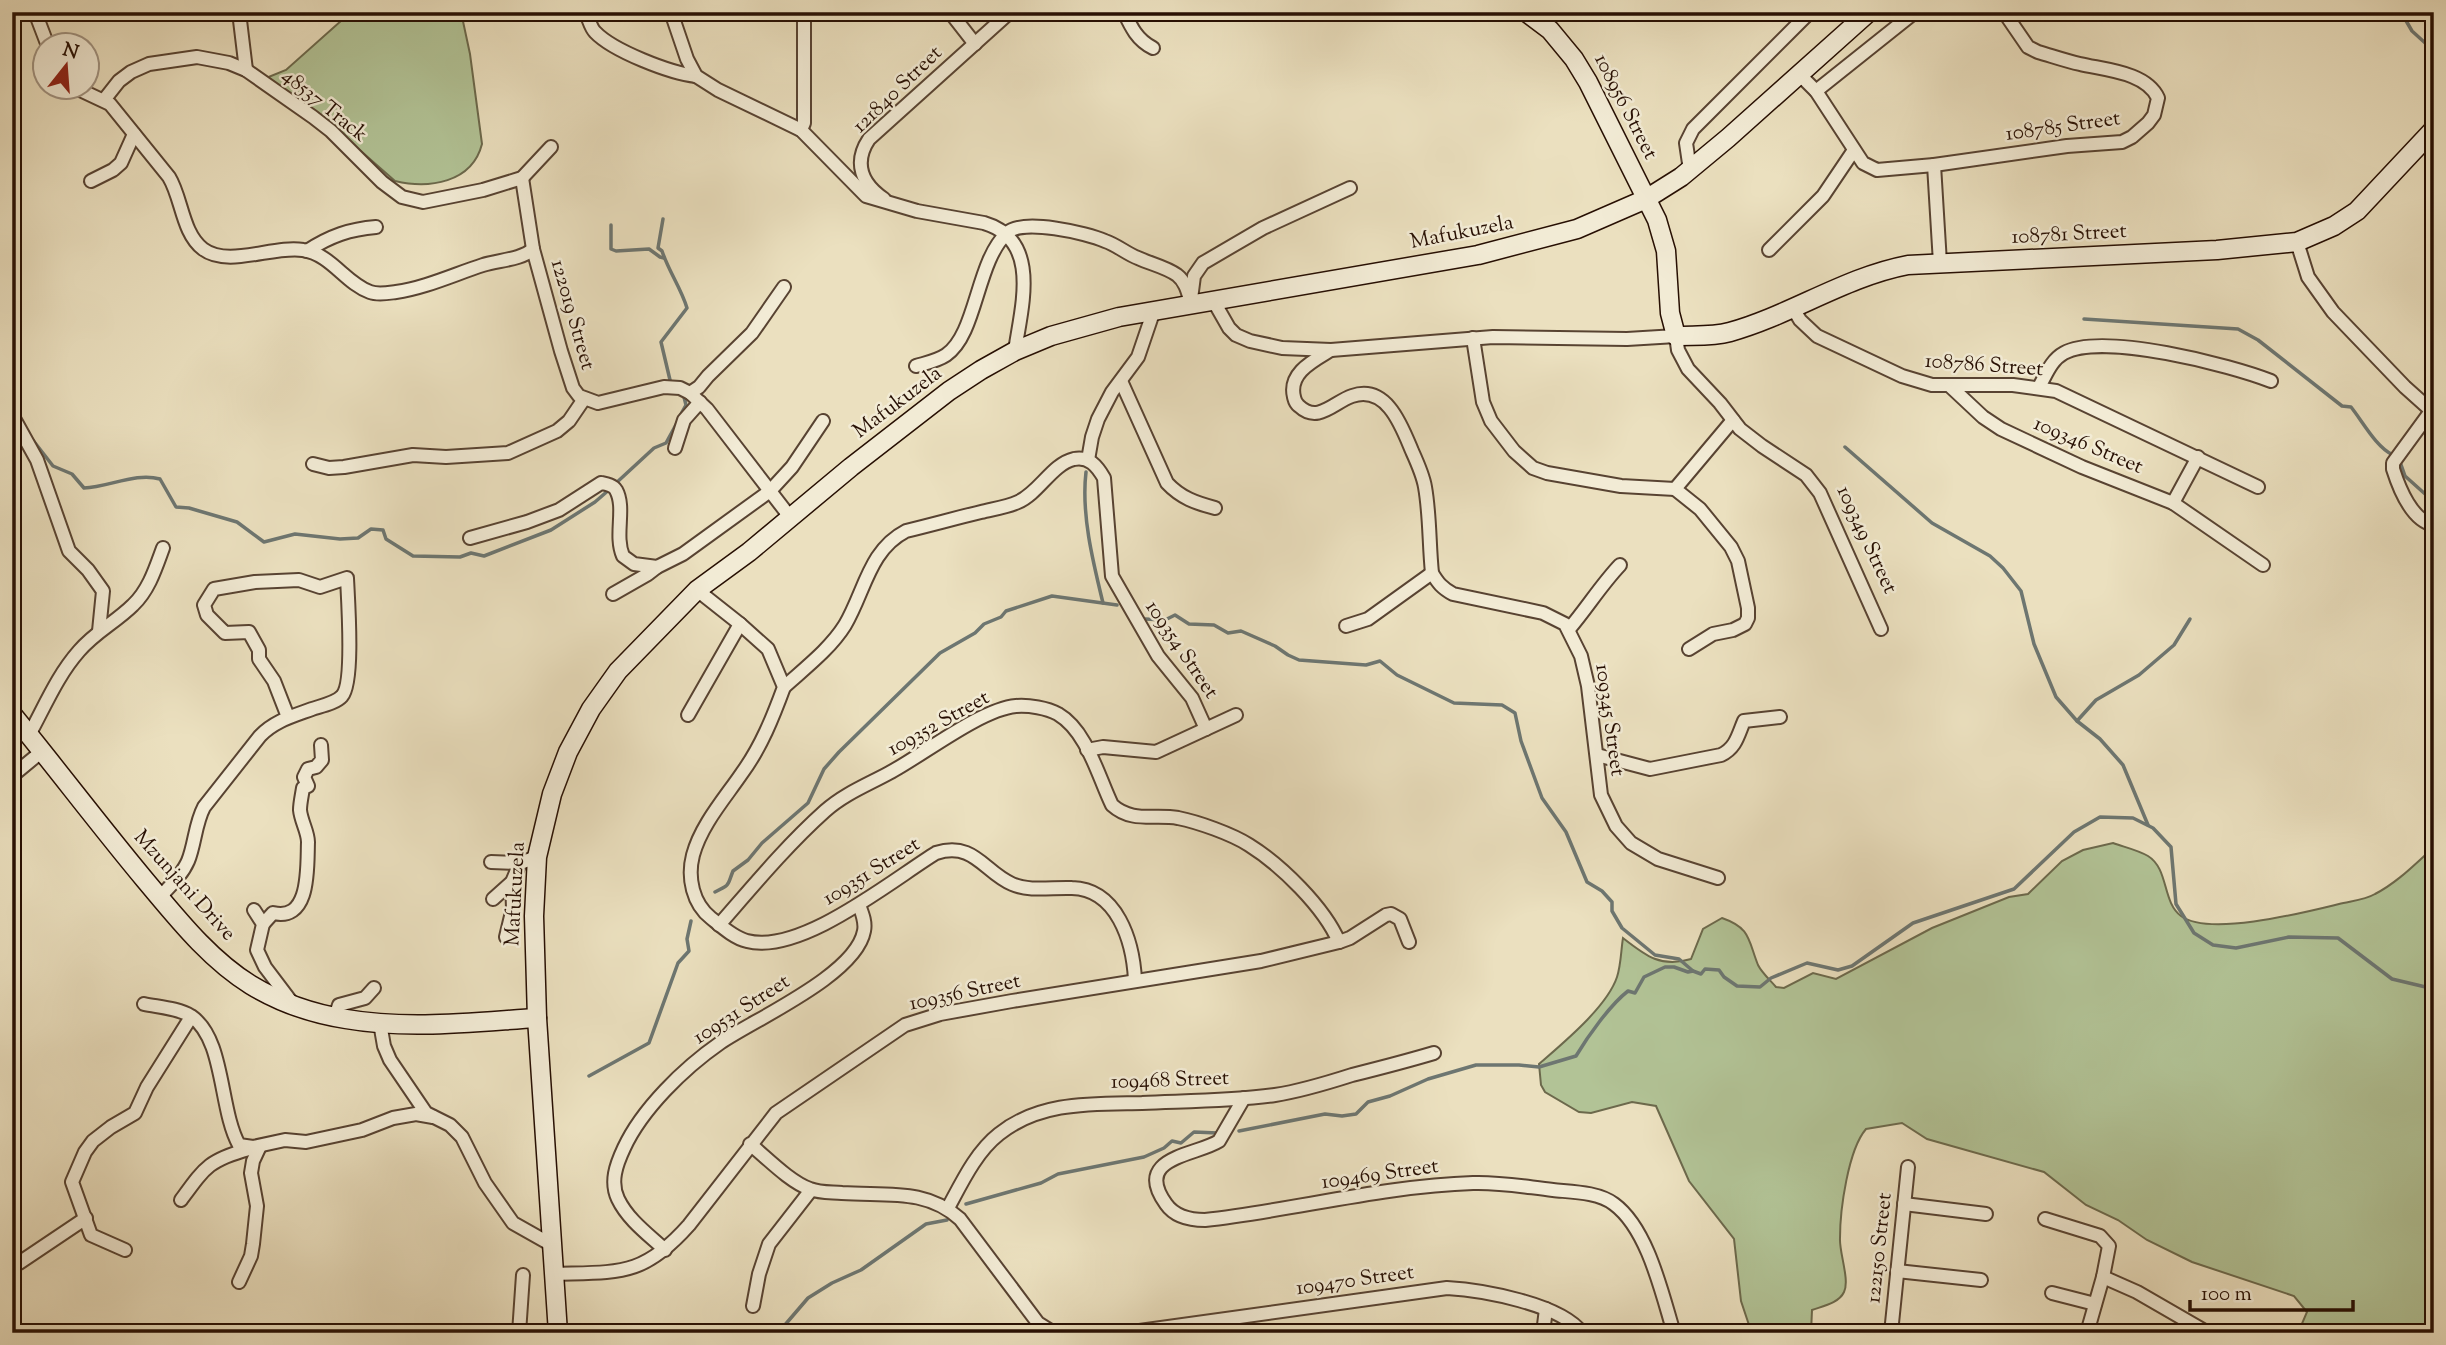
<svg xmlns="http://www.w3.org/2000/svg" width="2446" height="1345" font-family="'Sorts Mill Goudy',serif">
<rect width="100%" height="100%" fill="#ebe0bf"/>
<filter id="stains"><feTurbulence type="fractalNoise" baseFrequency=".00286" numOctaves="4"/><feColorMatrix values="0 0 0 0 .2 0 0 0 0 .09 0 0 0 0 .02 0 0 0 .5 -.17"/></filter>
<radialGradient id="worn" r=".72"><stop offset=".6" stop-color="#630" stop-opacity="0"/><stop offset="1" stop-color="#630" stop-opacity=".3"/></radialGradient>
<g fill="#b2c396" stroke="#6c694c" stroke-width="2">
<path d="M 351,12 L 461,12 L 470,54 L 482,144 C 472,183 429,189 395,181 L 322,117 L 266,78 L 286,70 Z"/>
<path d="M 2113,843 C 2124,847 2138,850 2148,856 C 2169,869 2162,902 2181,916 C 2209,937 2306,912 2339,904 C 2351,901 2365,900 2375,894 C 2398,882 2415,864 2434,847 L 2434,1333 L 2298,1333 L 2307,1312 L 2294,1296 L 2192,1262 L 2147,1240 L 2118,1220 L 2086,1205 L 2044,1172 L 1927,1139 L 1902,1123 L 1866,1129 C 1848,1150 1840,1210 1840,1238 C 1839,1252 1850,1280 1844,1292 C 1839,1303 1823,1306 1812,1310 L 1811,1333 L 1758,1333 L 1749,1325 L 1741,1301 L 1734,1239 L 1689,1181 L 1656,1106 L 1632,1102 L 1591,1113 L 1579,1112 L 1545,1092 L 1541,1085 L 1539,1064 C 1563,1043 1607,1007 1617,977 C 1621,965 1621,950 1623,938 C 1646,956 1661,968 1691,959 L 1703,929 L 1722,918 C 1751,928 1748,940 1758,965 C 1762,973 1770,980 1776,987 L 1784,988 L 1813,973 L 1836,979 L 1932,928 L 2009,897 L 2028,894 L 2062,861 L 2083,850 Z"/>
</g>
<g fill="none" stroke-linecap="round" stroke-linejoin="round">
<g stroke="#6d7671" stroke-width="3.5">
<path d="M 2401,12 L 2412,31 L 2434,51"/>
<path d="M 663,219 L 658,248 L 662,251 C 669,272 681,288 687,308 L 661,342 L 670,380"/>
<path d="M 611,225 L 611,249 L 616,251 L 649,249 L 660,257 L 664,258"/>
<path d="M 2084,319 L 2238,329 L 2258,340 L 2342,406 L 2351,407 C 2363,422 2376,447 2393,455"/>
<path d="M 681,414 L 686,405 L 684,397"/>
<path d="M 32,439 L 53,466 L 72,474 L 84,488 C 109,487 136,472 160,479 L 176,507 L 189,508 L 237,522 L 264,542 L 295,534 L 340,539 L 358,538 L 371,529 L 383,530 L 386,539 L 413,556 L 460,557 L 471,553 L 484,556 L 551,530 L 595,502 L 610,489"/>
<path d="M 1845,447 L 1932,523 L 1990,556 L 2003,568 L 2021,591 L 2034,644 L 2056,697 L 2077,721 L 2100,739 L 2123,765 L 2148,825"/>
<path d="M 2399,459 L 2405,476 L 2434,502"/>
<path d="M 1086,472 C 1081,514 1093,562 1103,603"/>
<path d="M 615,484 L 654,448 L 666,443 L 678,421"/>
<path d="M 1145,619 L 1165,620 L 1175,615 L 1189,624 L 1214,625 L 1228,633 L 1241,631 L 1275,646 L 1288,655 L 1299,660 L 1366,665 L 1380,661 L 1397,675 L 1454,703 L 1502,705 L 1515,713 L 1521,741 L 1542,798 L 1566,832 L 1587,882 L 1602,891 L 1612,902 L 1612,911 L 1622,928 L 1655,955 L 1679,959 L 1693,971"/>
<path d="M 2077,721 L 2096,700 L 2139,675 L 2174,645 L 2190,619"/>
<path d="M 715,892 C 731,884 727,886 733,871 L 748,860 L 762,843 L 808,803 L 824,769 L 839,752 L 940,653 L 975,633 L 984,624 L 1001,617 L 1006,611 L 1052,596 L 1117,605"/>
<path d="M 589,1076 L 649,1043 L 678,963 L 689,951 L 687,939 L 691,921"/>
<path d="M 1239,1131 L 1325,1114 L 1342,1116 L 1356,1114 L 1368,1102 L 1390,1096 L 1428,1079 L 1476,1065 L 1519,1065 L 1539,1067 L 1576,1056 C 1588,1036 1610,1005 1628,991 L 1635,993 L 1644,977 L 1665,967 L 1674,967 L 1688,972 L 1693,971 L 1701,974 L 1705,969 L 1719,970 L 1724,977 L 1737,986 L 1760,987 L 1771,978 L 1807,963 L 1838,970 L 1852,966 L 1913,923 L 2014,889 L 2074,832 L 2100,817 L 2133,818 L 2153,828 L 2171,847 L 2176,904 L 2194,933 L 2213,945 L 2236,948 L 2289,937 L 2338,938 L 2392,979 L 2434,989"/>
<path d="M 966,1204 L 1041,1183 L 1058,1174 L 1144,1157 L 1164,1148 L 1172,1141 L 1181,1143 L 1194,1132 L 1218,1133"/>
<path d="M 778,1333 L 808,1298 L 832,1283 L 861,1270 L 926,1224 L 947,1220"/>
</g>
<defs>
<g id="street">
<path d="M 35,12 L 48,46"/>
<path d="M 239,12 L 246,70"/>
<path d="M 585,12 C 589,18 590,27 595,32 C 613,51 670,73 696,76"/>
<path d="M 671,12 L 687,59 L 696,76 L 718,90 L 801,130 L 866,196 L 917,211 L 984,223 C 1042,240 1021,308 1015,351"/>
<path d="M 950,12 L 975,44"/>
<path d="M 1124,12 C 1131,27 1137,40 1153,48"/>
<path d="M 1800,75 L 1816,91 L 1863,163 L 1877,170 L 1934,165"/>
<path d="M 76,88 L 110,104 L 169,177 C 182,198 182,233 203,249 C 228,268 274,245 303,250 C 331,254 345,283 370,292 C 378,295 388,293 396,292 C 425,288 455,274 483,265 C 498,260 521,260 533,249"/>
<path d="M 1816,91 L 1915,12"/>
<path d="M 104,100 L 119,81 L 131,72 L 149,64 L 197,57 L 229,63 L 246,70 L 313,117 L 331,131 L 382,182 L 402,197 L 423,202 L 483,190 L 522,178 L 551,147"/>
<path d="M 801,130 L 804,123 L 804,12"/>
<path d="M 1690,170 L 1686,143 L 1693,129 L 1810,12"/>
<path d="M 522,178 L 533,249 L 561,351 L 573,388 L 579,396 L 598,403 L 664,387 L 680,388 L 690,393 L 707,409 L 790,517"/>
<path d="M 91,181 L 113,170 L 121,163 L 134,134"/>
<path d="M 884,199 C 862,184 853,163 869,139 L 1010,12"/>
<path d="M 2297,242 L 2308,277 L 2333,312 L 2405,387 L 2434,413"/>
<path d="M 1769,250 L 1823,196 L 1854,150"/>
<path d="M 307,251 C 330,236 350,229 376,227"/>
<path d="M 1940,263 L 1934,165 L 2067,146 L 2122,142 L 2132,137 L 2148,123 L 2154,115 L 2158,98 C 2146,72 2105,70 2080,64 C 2066,61 2052,56 2038,52 L 2028,47 L 2004,12"/>
<path d="M 1191,299 L 1194,276 L 1203,263 L 1263,228 L 1350,188"/>
<path d="M 1213,300 L 1229,328 L 1236,335 L 1250,341 L 1282,348 L 1331,350 L 1493,337 L 1627,339 L 1676,336 L 1678,350 L 1688,369 L 1720,403 L 1740,429 L 1762,446 L 1806,475 L 1820,493 L 1881,629"/>
<path d="M 1793,308 L 1800,320 L 1817,336 L 1902,376 L 1932,385 L 2013,385 L 2056,391 L 2258,487"/>
<path d="M 1473,338 L 1483,402 L 1491,421 L 1514,451 L 1533,468 L 1547,473 L 1621,486 L 1675,489"/>
<path d="M 1331,350 C 1313,361 1288,373 1294,397 C 1295,401 1295,403 1299,406 C 1318,424 1334,402 1352,396 C 1387,384 1402,427 1412,451 C 1417,462 1423,475 1425,487 C 1430,515 1429,544 1432,573 C 1438,583 1442,588 1453,594 L 1543,613 L 1565,624 L 1581,656 L 1588,686 L 1601,795 L 1616,826 L 1631,843 L 1658,859 L 1718,878"/>
<path d="M 916,366 C 926,363 937,361 946,355 C 977,334 976,262 1007,233 C 1022,218 1087,233 1105,241 C 1117,245 1127,254 1138,258 C 1151,264 1166,267 1177,275 C 1186,282 1188,293 1191,303"/>
<path d="M 1121,381 L 1167,483 C 1181,498 1196,503 1215,508"/>
<path d="M 1951,387 L 1983,417 L 2001,429 L 2082,467 L 2173,503 L 2198,457"/>
<path d="M 2039,387 C 2046,375 2051,360 2064,353 C 2102,332 2231,365 2271,381"/>
<path d="M 690,393 L 699,387 L 708,376 L 752,333 L 784,287"/>
<path d="M 2431,411 L 2393,463 L 2393,469 C 2399,488 2412,521 2434,525"/>
<path d="M 12,415 L 37,460 L 69,551 L 88,570 L 103,591 L 99,631"/>
<path d="M 675,448 L 684,420 L 700,402"/>
<path d="M 1088,460 L 1092,437 L 1098,419 L 1112,392 L 1138,357 L 1154,310"/>
<path d="M 313,464 L 329,468 L 344,467 L 413,455 L 446,457 L 508,453 L 557,431 L 569,421 L 584,399"/>
<path d="M 2173,503 L 2263,565"/>
<path d="M 470,538 L 527,522 L 559,510 L 601,483 C 606,484 613,485 616,490 C 626,508 614,535 623,556 L 634,564 L 657,567 L 683,554 L 770,491 L 792,467 L 823,421"/>
<path d="M 697,590 L 740,624 L 768,649 L 784,687 C 773,717 761,747 742,773 C 725,798 701,825 693,855 C 687,878 693,904 711,918 C 721,926 734,938 747,941 C 801,955 892,880 936,853 C 974,841 984,872 1012,884 C 1030,892 1053,887 1072,888 C 1117,889 1133,941 1135,980"/>
<path d="M 613,594 L 648,574 L 657,567"/>
<path d="M 1346,626 L 1368,619 L 1432,573"/>
<path d="M 1569,629 C 1587,608 1601,585 1620,565"/>
<path d="M 1689,649 L 1713,634 L 1733,630 L 1745,624 L 1748,618 L 1748,608 L 1738,561 L 1731,547 L 1700,509 L 1675,489 L 1733,420"/>
<path d="M 784,687 C 805,668 830,649 845,625 C 865,591 869,550 906,531 C 931,525 956,518 981,512 C 993,509 1007,507 1018,502 C 1039,493 1052,464 1074,459 C 1089,456 1097,466 1104,478 L 1112,576 L 1158,656 L 1192,698 L 1206,729"/>
<path d="M 688,715 L 740,624"/>
<path d="M 29,735 C 45,706 57,676 79,651 C 95,632 116,622 133,605 C 149,590 156,567 163,548"/>
<path d="M 1087,750 L 1103,747 L 1156,752 L 1236,715"/>
<path d="M 1597,755 L 1650,769 L 1721,755 C 1736,748 1738,735 1744,721 L 1780,717"/>
<path d="M 12,776 L 41,752"/>
<path d="M 491,862 L 520,863"/>
<path d="M 160,897 C 170,886 182,875 188,861 C 195,844 195,824 204,807 L 260,736 C 274,721 293,716 312,709 C 321,706 336,703 342,696 C 354,683 348,600 347,578 L 320,587 L 299,580 L 255,582 L 214,589 L 204,605 L 207,615 L 225,633 L 249,632 L 259,650 L 259,659 L 274,681 L 288,717"/>
<path d="M 493,899 L 512,882 L 520,863 L 537,857"/>
<path d="M 254,910 L 263,924 L 257,950 L 265,967 L 293,1004"/>
<path d="M 263,924 L 273,913 C 311,922 307,866 308,842 C 308,832 301,821 300,810 C 300,803 302,795 303,788 L 308,786 L 304,777 L 308,769 L 316,767 L 322,760 L 321,745"/>
<path d="M 719,925 C 753,886 787,845 825,811 C 844,794 867,785 889,773 C 923,755 981,709 1016,706 C 1029,705 1047,708 1058,714 C 1087,731 1098,776 1112,805 C 1132,823 1154,814 1178,818 C 1198,822 1232,834 1249,845 C 1281,865 1324,907 1339,942"/>
<path d="M 506,937 L 513,908 L 512,882"/>
<path d="M 144,1004 C 158,1007 178,1008 191,1016 C 225,1039 219,1109 239,1145 L 253,1147 L 285,1140 L 306,1142 L 362,1130 L 393,1118 L 416,1114 L 433,1117"/>
<path d="M 335,1017 L 339,1005 L 365,998 L 374,988"/>
<path d="M 380,1023 L 384,1046 L 390,1060 L 426,1113 L 450,1125 L 462,1137 L 485,1183 L 513,1223 L 552,1245"/>
<path d="M 1244,1098 L 1219,1141 C 1195,1156 1132,1157 1166,1204 C 1175,1217 1190,1220 1205,1220 C 1294,1210 1383,1186 1473,1183 C 1500,1182 1526,1187 1553,1190 C 1572,1192 1598,1192 1614,1204 C 1648,1229 1662,1294 1674,1333"/>
<path d="M 750,1144 C 767,1158 790,1182 810,1189 C 820,1193 832,1192 842,1193 C 886,1196 926,1188 960,1219 L 1038,1323 L 1054,1333"/>
<path d="M 181,1200 C 205,1167 209,1160 249,1149"/>
<path d="M 1904,1204 L 1986,1214"/>
<path d="M 948,1208 C 962,1182 976,1152 999,1134 C 1040,1101 1093,1104 1142,1103 C 1186,1101 1231,1101 1275,1095 C 1301,1091 1327,1083 1352,1075 C 1380,1068 1407,1061 1434,1053"/>
<path d="M 2045,1219 L 2100,1236 L 2109,1246 L 2103,1277 L 2087,1333"/>
<path d="M 125,1250 L 91,1235 L 72,1182 L 85,1152 L 93,1141 L 111,1127 L 135,1113 L 147,1087 L 191,1017"/>
<path d="M 665,1250 C 649,1235 628,1220 618,1199 C 610,1182 616,1165 624,1148 C 642,1109 684,1068 720,1043 C 755,1019 856,975 864,931 C 866,922 862,913 859,905"/>
<path d="M 12,1264 L 19,1263 L 86,1218"/>
<path d="M 1897,1271 L 1981,1280"/>
<path d="M 554,1274 C 619,1272 643,1277 689,1225 L 776,1113 L 905,1025 L 940,1014 L 1012,1001 L 1261,961 L 1339,942 L 1350,938 L 1386,915 L 1391,914 L 1400,919 L 1409,942"/>
<path d="M 2103,1277 L 2137,1292 L 2208,1333"/>
<path d="M 239,1282 L 251,1256 L 253,1244 L 257,1206 L 251,1173 L 253,1161 L 260,1146"/>
<path d="M 2052,1293 L 2095,1304"/>
<path d="M 753,1306 L 759,1274 L 769,1244 L 811,1190"/>
<path d="M 519,1333 L 523,1275"/>
<path d="M 1125,1333 L 1447,1288 C 1482,1290 1561,1304 1582,1333"/>
<path d="M 1543,1333 L 1546,1309"/>
<path d="M 1891,1333 L 1908,1167"/>
</g>
<g id="secondary">
<path d="M 1526,12 L 1550,30 L 1574,59 L 1588,82 L 1657,220 L 1666,251 L 1670,313 L 1676,336 C 1695,335 1711,337 1730,332 C 1791,315 1845,277 1908,265 L 2217,250 L 2297,242 L 2334,226 L 2357,211 L 2434,129"/>
<path d="M 12,714 C 57,769 100,826 145,880 C 177,918 209,959 251,985 C 279,1002 314,1014 346,1019 C 409,1030 474,1022 537,1018"/>
<path d="M 558,1333 L 537,1018 L 534,916 L 537,857 L 552,794 L 568,752 L 591,709 L 618,671 L 697,590 L 749,552 L 851,467 L 949,391 L 981,370 L 1015,351 L 1051,336 L 1119,317 L 1478,255 L 1577,229 L 1646,199 L 1681,177 L 1728,138 L 1869,12"/>
</g>
</defs>
<use href="#street" stroke="#584332" stroke-width="16"/>
<use href="#secondary" stroke="#270f03" stroke-width="21"/>
<use href="#street" stroke="#f2ebd5" stroke-width="12"/>
<use href="#secondary" stroke="#f2ebd5" stroke-width="18"/>
</g>
<g text-anchor="middle" dominant-baseline="central" stroke-width="5" stroke-linejoin="round" paint-order="stroke">
<g font-size="21" fill="#270f03" stroke="#f2ebd5">
<text transform="translate(898 90) rotate(-44)">121840 Street</text>
<text transform="translate(324 106) rotate(39)">48537 Track</text>
<text transform="translate(1625 107) rotate(63)">108956 Street</text>
<text transform="translate(2063 127) rotate(-8)">108785 Street</text>
<text transform="translate(1462 233) rotate(-11)">Mafukuzela</text>
<text transform="translate(2069 235) rotate(-3)">108781 Street</text>
<text transform="translate(572 315) rotate(74)">122019 Street</text>
<text transform="translate(1984 366) rotate(4)">108786 Street</text>
<text transform="translate(898 403) rotate(-37)">Mafukuzela</text>
<text transform="translate(2088 446) rotate(23)">109346 Street</text>
<text transform="translate(1866 540) rotate(65)">109349 Street</text>
<text transform="translate(1181 650) rotate(56)">109354 Street</text>
<text transform="translate(1609 720) rotate(82)">109345 Street</text>
<text transform="translate(939 724) rotate(-29)">109352 Street</text>
<text transform="translate(872 872) rotate(-32)">109351 Street</text>
<text transform="translate(184 886) rotate(48)">Mzunjani Drive</text>
<text transform="translate(516 894) rotate(-87)">Mafukuzela</text>
<text transform="translate(965 993) rotate(-12)">109356 Street</text>
<text transform="translate(742 1010) rotate(-33)">109531 Street</text>
<text transform="translate(1170 1081) rotate(-2)">109468 Street</text>
<text transform="translate(1380 1175) rotate(-8)">109469 Street</text>
<text transform="translate(1880 1248) rotate(-84)">122150 Street</text>
<text transform="translate(1355 1281) rotate(-8)">109470 Street</text>
</g>
</g>
<rect width="2446" height="1345" fill="none" stroke="#ebe0bf" stroke-width="42"/>
<rect x="14" y="14" width="2418" height="1317" fill="none" stroke="#270f03" stroke-width="3.5"/>
<rect x="21" y="21" width="2404" height="1303" fill="none" stroke="#270f03" stroke-width="2"/>
<g transform="translate(66 66) rotate(17)"><circle r="33" fill="#f2ebd5" stroke="#a19381" stroke-width="2"/>
<path d="M0-5L12 26L0 18L-12 26Z" fill="#8f2418"/>
<text y="-10" font-size="19" font-weight="bold" text-anchor="middle" fill="#270f03">N</text>
</g>
<path d="M2190 1300v10h163v-10" fill="none" stroke="#270f03" stroke-width="3.5"/>
<text x="2201" y="1300" font-size="21" fill="#270f03" stroke="#f2ebd5" stroke-width="5" paint-order="stroke">100 m</text>
<rect width="100%" height="100%" filter="url(#stains)"/>
<rect width="100%" height="100%" fill="url(#worn)"/>
</svg>
